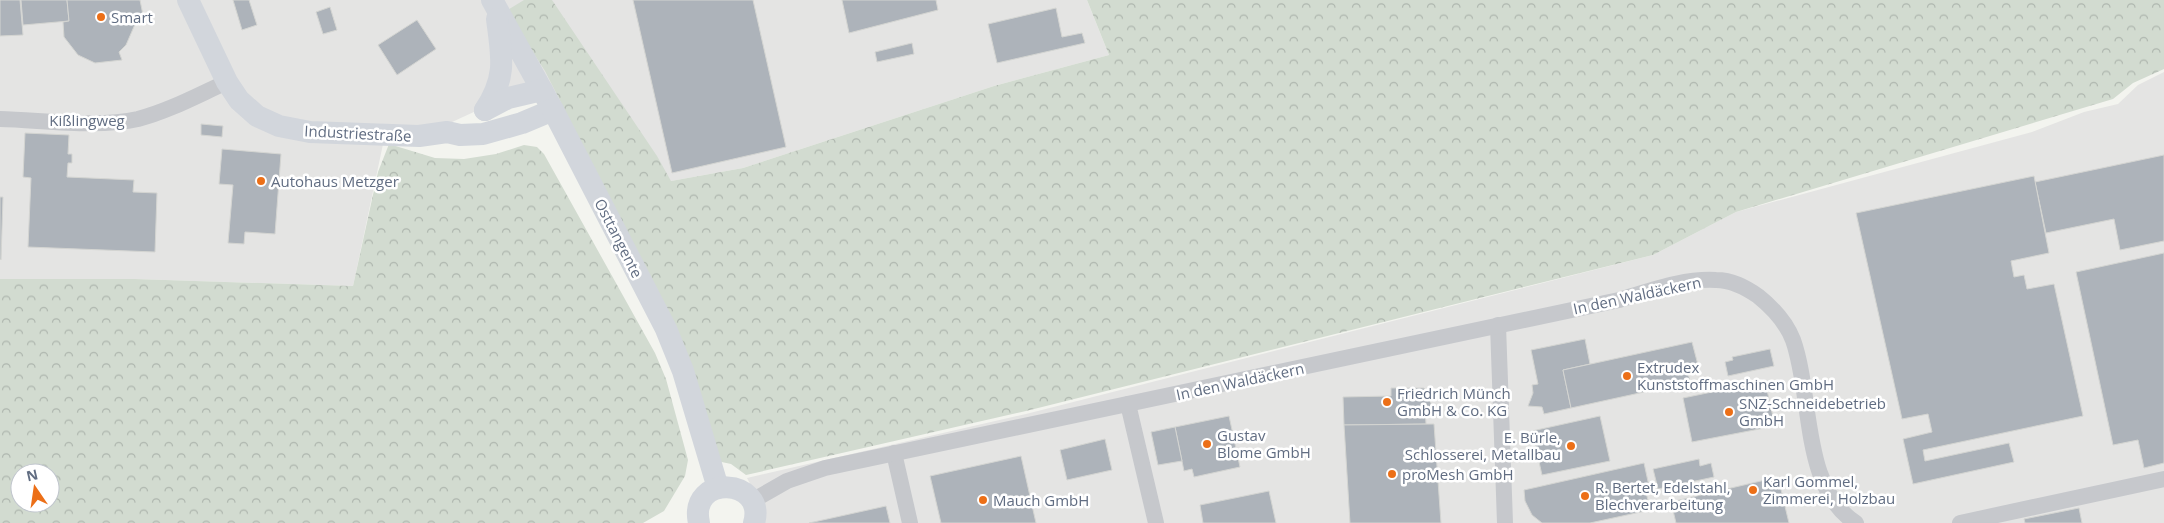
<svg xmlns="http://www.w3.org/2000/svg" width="2164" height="523" font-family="'Open Sans',sans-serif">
<defs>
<pattern id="forest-crowns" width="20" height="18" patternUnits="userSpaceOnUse" patternTransform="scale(1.25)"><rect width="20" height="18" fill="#d2dbd0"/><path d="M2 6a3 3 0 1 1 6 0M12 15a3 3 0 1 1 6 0" fill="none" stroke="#aeb6ae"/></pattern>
</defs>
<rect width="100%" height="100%" fill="#f3f4ef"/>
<g fill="#e4e4e3">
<path d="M 0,0 L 1087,0 L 1109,55 L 994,86 L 743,168 L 671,181 L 541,81 L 437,129 L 386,130 L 353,286 L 135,279 L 0,279 Z"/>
<path d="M 2164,72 L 2164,523 L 759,523 L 758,499 L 747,478 L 1026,414 L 1653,255 L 1736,212 L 2032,132 L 2084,112 L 2118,104 L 2138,85 Z"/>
</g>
<g fill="url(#forest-crowns)" fill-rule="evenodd">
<path d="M 524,0 L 552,0 L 657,156 L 671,181 L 743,168 L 994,86 L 1109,55 L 1087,0 L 2164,0 L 2164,69 L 2133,83 L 2113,99 L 1736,212 L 1653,255 L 1026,411 L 746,475 L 731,464 L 717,461 L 615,210 L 545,71 L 506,11 Z"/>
<path d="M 389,144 L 435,158 L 464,159 L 496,154 L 524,145 L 537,147 L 544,154 L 655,353 L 666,379 L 688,460 L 685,476 L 664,511 L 643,523 L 0,523 L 0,279 L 135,279 L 353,286 L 378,172 ZM 20,473 L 50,473 L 50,503 L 20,503 Z"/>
</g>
<g fill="#adb3ba" stroke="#d4d5d2">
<path d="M 0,0 L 20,0 L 23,35 L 0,36 Z"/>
<path d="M 21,0 L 67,0 L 69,21 L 23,25 Z"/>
<path d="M 67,0 L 140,0 L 144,20 L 136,22 L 126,45 L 119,52 L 122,60 L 95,63 L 78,55 L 64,37 L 63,22 L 69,21 Z"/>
<path d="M 233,0 L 249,0 L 257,25 L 242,30 Z"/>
<path d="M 633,0 L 753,0 L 786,147 L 672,173 Z"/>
<path d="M 842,0 L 936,0 L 938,10 L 849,33 Z"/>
<path d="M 330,7 L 337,30 L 323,34 L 316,12 Z"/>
<path d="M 1056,8 L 1062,37 L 1082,33 L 1085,43 L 997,63 L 988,24 Z"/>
<path d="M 417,20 L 436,49 L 397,75 L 378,45 Z"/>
<path d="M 912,43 L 914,54 L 877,62 L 875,52 Z"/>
<path d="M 201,124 L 223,126 L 222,137 L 201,135 Z"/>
<path d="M 25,133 L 69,135 L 68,154 L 72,154 L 72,163 L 68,163 L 67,177 L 134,180 L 133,192 L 157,193 L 155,252 L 28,247 L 31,178 L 23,177 Z"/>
<path d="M 222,149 L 281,154 L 275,234 L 245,232 L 244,244 L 228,243 L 233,185 L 219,184 Z"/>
<path d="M 2164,155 L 2164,241 L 2120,250 L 2114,219 L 2046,233 L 2035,182 Z"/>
<path d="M 2034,176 L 2049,253 L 2011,261 L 2014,277 L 2024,275 L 2027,289 L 2054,284 L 2083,416 L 1923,450 L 1925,461 L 2009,443 L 2014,462 L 1913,484 L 1903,439 L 1932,432 L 1928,414 L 1902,419 L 1856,213 Z"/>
<path d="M 0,197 L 3,197 L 1,260 L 0,259 Z"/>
<path d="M 2164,253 L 2164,463 L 2144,468 L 2138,440 L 2113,445 L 2076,272 Z"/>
<path d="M 1585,339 L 1590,364 L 1563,370 L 1571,408 L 1544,414 L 1542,407 L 1528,406 L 1533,393 L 1532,385 L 1538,384 L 1531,350 Z"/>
<path d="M 1692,342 L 1698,365 L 1687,368 L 1690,382 L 1571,408 L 1563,370 Z"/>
<path d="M 1770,349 L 1774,366 L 1728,376 L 1725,362 L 1733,360 L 1732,357 Z"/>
<path d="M 1765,381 L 1775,426 L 1692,442 L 1683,398 Z"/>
<path d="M 1391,388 L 1424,388 L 1428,394 L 1432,407 L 1425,408 L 1426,424 L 1344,425 L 1343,397 L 1391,396 Z"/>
<path d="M 1229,416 L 1240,467 L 1194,477 L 1192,469 L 1184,471 L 1175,427 Z"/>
<path d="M 1600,416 L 1610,461 L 1542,475 L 1532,431 Z"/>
<path d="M 1434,424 L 1441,523 L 1350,523 L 1344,425 Z"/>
<path d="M 1175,427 L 1182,461 L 1158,465 L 1151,432 Z"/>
<path d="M 1105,439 L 1112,470 L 1067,480 L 1060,450 Z"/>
<path d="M 1021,456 L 1036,523 L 941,523 L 930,476 Z"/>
<path d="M 1699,459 L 1700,466 L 1711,463 L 1714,477 L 1658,489 L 1653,469 Z"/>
<path d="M 1644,463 L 1649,486 L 1645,487 L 1650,510 L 1590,523 L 1542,523 L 1532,515 L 1525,501 L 1524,490 Z"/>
<path d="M 1778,477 L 1789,523 L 1676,523 L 1671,502 Z"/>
<path d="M 1269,491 L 1276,523 L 1203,523 L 1200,505 Z"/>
<path d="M 886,506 L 890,523 L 809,523 Z"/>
<path d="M 2079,508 L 2082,523 L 2025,523 L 2024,519 Z"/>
</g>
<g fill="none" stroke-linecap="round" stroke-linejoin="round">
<g stroke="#c6c8cc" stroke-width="16">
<path d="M 0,119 C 42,120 98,128 138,119 C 169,111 198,95 227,82"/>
<path d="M 1498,325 L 1505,523"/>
<path d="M 1128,404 L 1156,523"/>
<path d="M 894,453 L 910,523"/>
<path d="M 752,501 L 787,481 L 825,468 L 1619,300 C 1650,291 1684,278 1716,280 C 1732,280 1745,287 1758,296 C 1773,308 1786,322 1793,340 C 1813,396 1801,488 1856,523"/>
<path d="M 1960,523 L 2164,479"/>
</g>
<g stroke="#d2d6dc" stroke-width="22">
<path d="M 188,0 L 227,82 L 239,100 L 257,116 L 279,126 L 310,132 L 419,136 L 447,132 L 460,135 L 483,134 L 522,123 L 553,110"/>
<path d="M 492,0 L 553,110 L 666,329 L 683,371 L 718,488"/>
<path d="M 485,110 C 507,77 502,57 497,19"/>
<path d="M 485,110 L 508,98 L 542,90"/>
<path d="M 699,523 C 688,473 767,478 754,523"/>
</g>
</g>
<g fill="#ec6f17" stroke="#fff" stroke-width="2">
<circle cx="101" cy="17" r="5"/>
<circle cx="261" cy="181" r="5"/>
<circle cx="1627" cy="376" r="5"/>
<circle cx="1387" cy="402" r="5"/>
<circle cx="1729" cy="412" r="5"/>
<circle cx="1207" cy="444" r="5"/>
<circle cx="1571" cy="446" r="5"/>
<circle cx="1392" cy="474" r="5"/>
<circle cx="1753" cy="490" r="5"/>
<circle cx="1585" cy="496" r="5"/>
<circle cx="983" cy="500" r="5"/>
</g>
<g text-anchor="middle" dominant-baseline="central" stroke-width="5" stroke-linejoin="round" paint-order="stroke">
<g font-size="15" fill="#616d82" stroke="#fff" text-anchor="start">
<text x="111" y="17">Smart</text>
<text x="271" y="181">Autohaus Metzger</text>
<text x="1637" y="367">Extrudex<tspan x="1637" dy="17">Kunststoffmaschinen GmbH</tspan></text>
<text x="1397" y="393">Friedrich Münch<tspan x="1397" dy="17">GmbH &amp; Co. KG</tspan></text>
<text x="1739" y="403">SNZ-Schneidebetrieb<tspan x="1739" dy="17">GmbH</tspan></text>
<text x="1217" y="435">Gustav<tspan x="1217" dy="17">Blome GmbH</tspan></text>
<text x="1561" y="437" text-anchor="end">E. Bürle,<tspan x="1561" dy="17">Schlosserei, Metallbau</tspan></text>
<text x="1402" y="474">proMesh GmbH</text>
<text x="1763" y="481">Karl Gommel,<tspan x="1763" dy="17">Zimmerei, Holzbau</tspan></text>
<text x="1595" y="487">R. Bertet, Edelstahl,<tspan x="1595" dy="17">Blechverarbeitung</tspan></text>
<text x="993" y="500">Mauch GmbH</text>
</g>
<g font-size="15" fill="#616d82" stroke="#fff">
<text x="87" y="120">Kißlingweg</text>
<text transform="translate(358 133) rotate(3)">Industriestraße</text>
<text transform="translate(619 238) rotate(63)">Osttangente</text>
<text transform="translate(1637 295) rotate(-12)">In den Waldäckern</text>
<text transform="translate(1240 381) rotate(-12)">In den Waldäckern</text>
</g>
</g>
<g transform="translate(35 488) rotate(347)"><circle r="24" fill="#ffffff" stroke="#c0c5cd"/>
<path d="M0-4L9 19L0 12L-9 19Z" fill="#ec6f17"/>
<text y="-8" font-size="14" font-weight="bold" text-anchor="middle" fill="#616d82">N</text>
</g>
</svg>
